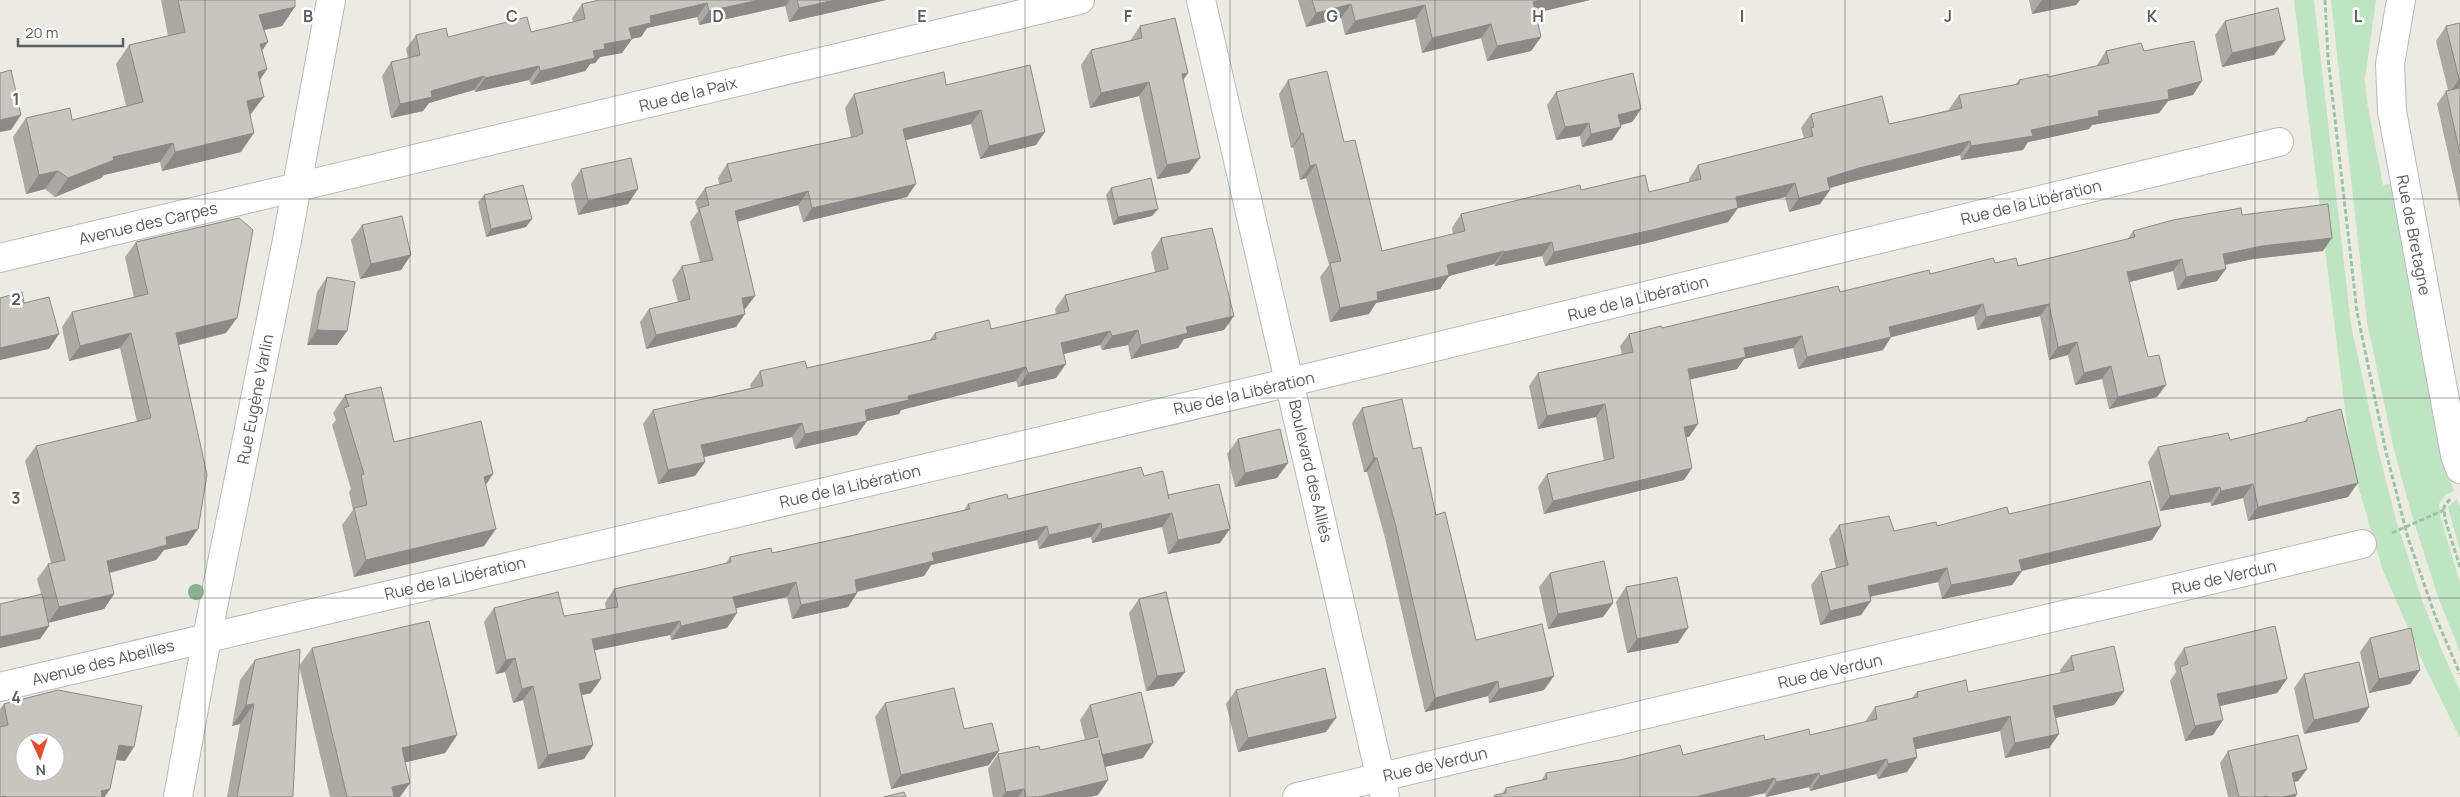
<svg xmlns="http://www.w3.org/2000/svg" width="2460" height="797" font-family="Manrope,sans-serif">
<rect width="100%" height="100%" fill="#ecebe1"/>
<g fill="#bee4c1">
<path d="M 2294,0 L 2314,0 L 2351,325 L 2379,454 L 2396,520 L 2422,600 L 2442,651 L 2460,691 L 2460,738 L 2425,667 L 2382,568 L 2352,465 Z"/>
<path d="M 2331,0 L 2376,0 L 2365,79 L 2367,102 L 2383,185 L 2395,183 L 2443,459 L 2454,491 L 2445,495 L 2439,504 L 2441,519 L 2460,583 L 2460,652 L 2437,594 L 2412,515 L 2394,450 L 2367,322 Z"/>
<path d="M 2457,499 L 2460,506 L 2460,551 L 2448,507 Z"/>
</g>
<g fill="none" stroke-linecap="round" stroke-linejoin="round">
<defs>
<g id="street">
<path d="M 1201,0 L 1385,797"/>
<path d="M 2401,0 L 2390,64 L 2392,111 L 2455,455 L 2460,469"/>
<path d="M 0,258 L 1080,0"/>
<path d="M 0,687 L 1291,382 L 2279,142"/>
<path d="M 178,797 L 207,637 L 287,240 L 331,0"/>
<path d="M 1297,797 L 2362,544"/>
</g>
</defs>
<use href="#street" stroke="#b7b9be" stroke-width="30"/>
<g stroke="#98c4a8" stroke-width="3" stroke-dasharray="5 2.5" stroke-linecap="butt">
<path d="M 2325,0 L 2328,58 L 2357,312 L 2386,452 L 2408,538 L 2436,618 L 2460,674"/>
<path d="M 2450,499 L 2444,507 L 2445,519 L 2460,567"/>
<path d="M 2392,533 L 2444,510"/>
</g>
<use href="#street" stroke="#fff" stroke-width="28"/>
</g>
<circle fill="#88b289" cx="196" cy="592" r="8"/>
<g fill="#aca9a4">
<path d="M 161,0 L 295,0 L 282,26 L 264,30 L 262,50 L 267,69 L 260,80 L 241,152 L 162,171 L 160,162 L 104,175 L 101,178 L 55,197 L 45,189 L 26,194 L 13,137 L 26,118 L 72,120 L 126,106 L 116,64 L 129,45 L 168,36 Z"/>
<path d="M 599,0 L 886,0 L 789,22 L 785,6 L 699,25 L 697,17 L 647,28 L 641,37 L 631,39 L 622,53 L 600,57 L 595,63 L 590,64 L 585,71 L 531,85 L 529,80 L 475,92 L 474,90 L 429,103 L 423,111 L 391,118 L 382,76 L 391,62 L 408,58 L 406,49 L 416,35 L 448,37 L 531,32 L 573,22 L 572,18 L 582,4 Z"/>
<path d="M 1298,0 L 1590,0 L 1536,13 L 1541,37 L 1531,51 L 1487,61 L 1481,38 L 1422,53 L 1415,19 L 1345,35 L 1341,18 L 1306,27 Z"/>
<path d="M 2029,0 L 2080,0 L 2076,5 L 2032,14 Z"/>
<path d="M 2225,21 L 2274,55 L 2222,67 L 2215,35 Z"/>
<path d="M 2460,23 L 2460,207 L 2437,104 L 2446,91 L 2448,90 L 2436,41 L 2446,26 Z"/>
<path d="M 1140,26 L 1188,73 L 1183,80 L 1189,173 L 1157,179 L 1139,96 L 1090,108 L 1081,65 L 1091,50 L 1130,41 Z"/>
<path d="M 2106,51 L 2144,51 L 2193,95 L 2168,101 L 2159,113 L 2092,125 L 2089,129 L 2028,142 L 2023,150 L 1961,160 L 1960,155 L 1850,182 L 1830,188 L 1830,190 L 1820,204 L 1789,212 L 1785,197 L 1738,208 L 1728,222 L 1647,243 L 1545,266 L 1542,256 L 1495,266 L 1494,264 L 1449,276 L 1440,289 L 1376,303 L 1369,314 L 1330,322 L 1320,277 L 1329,265 L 1306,178 L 1300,180 L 1293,147 L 1291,148 L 1279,94 L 1288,80 L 1344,142 L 1382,251 L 1453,234 L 1452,228 L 1461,214 L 1581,190 L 1649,192 L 1689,182 L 1689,179 L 1698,165 L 1803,139 L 1804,138 L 1801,128 L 1811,114 L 1889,124 L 1949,110 L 1949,109 L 1959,95 L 2015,85 L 2019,80 L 2048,77 L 2097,66 L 2097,65 Z"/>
<path d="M 946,85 L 1036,145 L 980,159 L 971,124 L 906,140 L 907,197 L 803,222 L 798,205 L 737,222 L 755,296 L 744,310 L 736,327 L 646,349 L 640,322 L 649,309 L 678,302 L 672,280 L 682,266 L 700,262 L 690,222 L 698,211 L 695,202 L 705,188 L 719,184 L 718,178 L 727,164 L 851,137 L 845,108 L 854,94 Z"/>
<path d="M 1556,92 L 1641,109 L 1632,122 L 1621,125 L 1621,127 L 1612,140 L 1582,147 L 1580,136 L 1556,140 L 1547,105 Z"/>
<path d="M 581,169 L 628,204 L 578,215 L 571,184 Z"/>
<path d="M 1111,188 L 1158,209 L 1152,216 L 1113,225 L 1106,195 Z"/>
<path d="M 484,195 L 526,227 L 486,237 L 478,202 Z"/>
<path d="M 2242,215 L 2323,251 L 2253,259 L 2225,265 L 2217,281 L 2177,290 L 2173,271 L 2129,282 L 2157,397 L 2109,409 L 2102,379 L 2075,385 L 2068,355 L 2049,360 L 2040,316 L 1977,330 L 1974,316 L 1891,337 L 1883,350 L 1798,369 L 1793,348 L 1744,359 L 1737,369 L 1690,379 L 1689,437 L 1686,437 L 1684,480 L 1544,514 L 1538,487 L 1547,474 L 1604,461 L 1596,417 L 1538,429 L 1529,386 L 1538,373 L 1622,355 L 1620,346 L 1629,334 L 1662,328 L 1930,274 L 1995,263 L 2018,266 L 2128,239 L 2133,231 Z"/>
<path d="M 362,225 L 411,255 L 401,270 L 360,279 L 351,240 Z"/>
<path d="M 1161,238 L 1224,330 L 1184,339 L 1178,348 L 1131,359 L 1128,345 L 1102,350 L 1100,345 L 1064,354 L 1056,378 L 1018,387 L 1016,381 L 901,410 L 899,414 L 867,421 L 857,435 L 795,449 L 792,437 L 704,457 L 705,462 L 695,476 L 658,484 L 643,424 L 653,410 L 751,388 L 750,385 L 760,371 L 807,368 L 929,341 L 935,333 L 991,329 L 1056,314 L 1055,309 L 1065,295 L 1155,272 L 1151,253 Z"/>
<path d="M 136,242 L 226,333 L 179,345 L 187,545 L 164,550 L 156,560 L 110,573 L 114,594 L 104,609 L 49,622 L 49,626 L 40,639 L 41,594 L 37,579 L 48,564 L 51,563 L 25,461 L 36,446 L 137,422 L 120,348 L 69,361 L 62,327 L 72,312 L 134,298 L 125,257 Z"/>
<path d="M 327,277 L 347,331 L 337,345 L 307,345 L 317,292 Z"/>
<path d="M 345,395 L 394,442 L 486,484 L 484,546 L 354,577 L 342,525 L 353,510 L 349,492 L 351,489 L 332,425 L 336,420 L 333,413 Z"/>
<path d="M 1362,408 L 1413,449 L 1436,515 L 1476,640 L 1544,690 L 1489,703 L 1488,696 L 1425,712 L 1385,538 L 1367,472 L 1364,472 L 1352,423 Z"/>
<path d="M 2307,418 L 2348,497 L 2248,521 L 2243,498 L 2211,506 L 2210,502 L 2160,511 L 2148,462 L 2158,447 L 2230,440 L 2304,422 Z"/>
<path d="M 1238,439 L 1277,478 L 1235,487 L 1227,454 Z"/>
<path d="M 1144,476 L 1168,495 L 1220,543 L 1168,554 L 1162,527 L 1092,543 L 1091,537 L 1039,549 L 1037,540 L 931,565 L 924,576 L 857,592 L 857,593 L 848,607 L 792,619 L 787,597 L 736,608 L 727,628 L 671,640 L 670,635 L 595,650 L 591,693 L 582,695 L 593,745 L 584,759 L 538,769 L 523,700 L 513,703 L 505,672 L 496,674 L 484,622 L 494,608 L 564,616 L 606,609 L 605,603 L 614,589 L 703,569 L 726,563 L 730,557 L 772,553 L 850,536 L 964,510 L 968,504 L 1008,499 Z"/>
<path d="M 2009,514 L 2152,540 L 2022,571 L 2012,585 L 1942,599 L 1938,582 L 1870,597 L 1861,615 L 1820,625 L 1811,585 L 1821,572 L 1836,568 L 1829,539 L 1839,525 L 1894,531 L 1937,526 Z"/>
<path d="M 1550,573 L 1613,603 L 1603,617 L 1548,629 L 1539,587 Z"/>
<path d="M 1626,587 L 1678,643 L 1627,653 L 1616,602 Z"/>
<path d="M 1139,599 L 1174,686 L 1146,691 L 1129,613 Z"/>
<path d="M 2370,638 L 2420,670 L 2410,684 L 2369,693 L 2360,652 Z"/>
<path d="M 312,648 L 457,735 L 445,753 L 405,762 L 400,797 L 330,797 L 299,666 Z"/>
<path d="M 2184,648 L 2287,679 L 2277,693 L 2220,706 L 2213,735 L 2185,741 L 2170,681 L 2176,672 L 2174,663 Z"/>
<path d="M 2071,656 L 2124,691 L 2114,705 L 2055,718 L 2059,734 L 2049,748 L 2005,758 L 2000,731 L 1916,749 L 1917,757 L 1907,772 L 1878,779 L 1876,774 L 1810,791 L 1809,787 L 1766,797 L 1765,793 L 1747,797 L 1493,797 L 1495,795 L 1502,794 L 1506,788 L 1541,781 L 1546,773 L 1683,755 L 1765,740 L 1810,735 L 1865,722 L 1875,707 L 1912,698 L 1917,692 L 1968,692 L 2061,673 L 2060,670 Z"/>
<path d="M 255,660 L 293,796 L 292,797 L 227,797 L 240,724 L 232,726 L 240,680 Z"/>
<path d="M 2304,674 L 2369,707 L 2359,722 L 2304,734 L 2294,688 Z"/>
<path d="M 1236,690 L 1326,732 L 1238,752 L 1226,704 Z"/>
<path d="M 885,703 L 989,765 L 891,789 L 875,717 Z"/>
<path d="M 4,704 L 125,761 L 116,760 L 110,789 L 105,797 L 0,797 L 0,709 Z"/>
<path d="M 1090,705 L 1143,758 L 1105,767 L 1108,780 L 1098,795 L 1090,797 L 993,797 L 988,769 L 998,754 L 1040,750 L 1085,740 L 1080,720 Z"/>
<path d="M 2228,751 L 2307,769 L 2298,781 L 2294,782 L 2297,794 L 2295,797 L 2228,797 L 2220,763 Z"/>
</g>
<g fill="#8c8a86">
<path d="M 759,0 L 790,0 L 785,6 L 699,25 L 709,11 Z"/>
<path d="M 835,0 L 886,0 L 789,22 L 799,8 Z"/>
<path d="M 1540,0 L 1590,0 L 1523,16 L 1533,2 Z"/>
<path d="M 2042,0 L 2080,0 L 2076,5 L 2032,14 Z"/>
<path d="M 707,3 L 697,17 L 647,28 L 641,37 L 624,40 L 632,39 L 622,53 L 600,57 L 595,63 L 590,64 L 585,71 L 531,85 L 540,71 L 604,44 L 629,28 L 650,16 Z"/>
<path d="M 1351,4 L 1341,18 L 1306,27 L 1316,13 Z"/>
<path d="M 1425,5 L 1415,19 L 1345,35 L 1355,21 Z"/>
<path d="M 295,7 L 282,26 L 246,34 L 259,15 Z"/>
<path d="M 1491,24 L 1481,38 L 1422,53 L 1432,38 Z"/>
<path d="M 1541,37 L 1531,51 L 1487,61 L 1497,46 Z"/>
<path d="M 2285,40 L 2274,55 L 2222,67 L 2232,53 Z"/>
<path d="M 268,42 L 255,61 L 260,44 Z"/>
<path d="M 539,66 L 529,80 L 475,92 L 485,78 Z"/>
<path d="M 267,69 L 254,88 L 258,72 Z"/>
<path d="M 1188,73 L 1178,87 L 1182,74 Z"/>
<path d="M 484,76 L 474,90 L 429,103 L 423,111 L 391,118 L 400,104 L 431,91 Z"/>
<path d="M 2459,79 L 2460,79 L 2460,91 L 2449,94 Z"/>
<path d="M 2202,81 L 2193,95 L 2168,101 L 2159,113 L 2092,125 L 2089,129 L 2028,142 L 2023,150 L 1961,160 L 1971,146 L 2098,111 L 2168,90 Z"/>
<path d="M 1149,82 L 1139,96 L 1090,108 L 1101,93 Z"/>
<path d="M 264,97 L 250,115 L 247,101 Z"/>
<path d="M 1641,109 L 1632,122 L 1609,128 L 1618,115 Z"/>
<path d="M 981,110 L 971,124 L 894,143 L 903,129 Z"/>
<path d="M 21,115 L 11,130 L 0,132 L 0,120 Z"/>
<path d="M 1589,123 L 1580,136 L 1556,140 L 1565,127 Z"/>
<path d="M 1621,127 L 1612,140 L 1582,147 L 1591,134 Z"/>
<path d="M 1045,132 L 1036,145 L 980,159 L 989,146 Z"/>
<path d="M 254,133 L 241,152 L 162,171 L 175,152 Z"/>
<path d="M 1303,133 L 1293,147 L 1291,148 L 1301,134 Z"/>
<path d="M 1970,141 L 1960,155 L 1850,182 L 1817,192 L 1827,178 L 1859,168 Z"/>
<path d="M 173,143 L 160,162 L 104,175 L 101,178 L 55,197 L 68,178 L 113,157 Z"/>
<path d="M 1200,158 L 1189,173 L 1157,179 L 1167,165 Z"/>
<path d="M 1316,164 L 1306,178 L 1300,180 L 1310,166 Z"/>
<path d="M 58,171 L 45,189 L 26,194 L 39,175 Z"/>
<path d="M 1795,183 L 1785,197 L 1726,211 L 1736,197 Z"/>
<path d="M 916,184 L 907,197 L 803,222 L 812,208 Z"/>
<path d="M 638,189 L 628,204 L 578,215 L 588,201 Z"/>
<path d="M 1830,190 L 1820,204 L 1789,212 L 1799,198 Z"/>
<path d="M 808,191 L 798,205 L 725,225 L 735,211 Z"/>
<path d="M 1738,208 L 1728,222 L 1647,243 L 1545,266 L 1554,252 Z"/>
<path d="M 1158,209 L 1152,216 L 1113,225 L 1118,217 Z"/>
<path d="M 532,219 L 526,227 L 486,237 L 491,229 Z"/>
<path d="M 2332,238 L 2323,251 L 2253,259 L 2214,267 L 2223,254 L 2262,246 Z"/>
<path d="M 1552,242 L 1542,256 L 1495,266 L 1504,252 Z"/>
<path d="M 1504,251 L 1494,264 L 1449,276 L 1440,289 L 1376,303 L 1369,314 L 1330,322 L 1340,308 L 1377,292 L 1447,265 Z"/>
<path d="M 411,255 L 401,270 L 360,279 L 371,264 Z"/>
<path d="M 2182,259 L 2173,271 L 2118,285 L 2127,272 Z"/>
<path d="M 2226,269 L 2217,281 L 2177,290 L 2186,277 Z"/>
<path d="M 755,296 L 745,309 L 732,312 L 742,298 Z"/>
<path d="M 1983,304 L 1974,316 L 1884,339 L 1891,337 L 1883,350 L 1798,369 L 1807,357 L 1889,327 Z"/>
<path d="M 2049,304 L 2040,316 L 1977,330 L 1986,317 Z"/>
<path d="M 745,314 L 736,327 L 646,349 L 656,335 Z"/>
<path d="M 1234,316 L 1224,330 L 1184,339 L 1178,348 L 1131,359 L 1141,345 L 1186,327 Z"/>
<path d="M 237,318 L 226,333 L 166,348 L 176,333 Z"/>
<path d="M 317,330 L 347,331 L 337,345 L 307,345 Z"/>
<path d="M 1138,330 L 1128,345 L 1102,350 L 1112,336 Z"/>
<path d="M 1110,331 L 1100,345 L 1051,357 L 1061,343 Z"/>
<path d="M 131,333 L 120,348 L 69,361 L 80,346 Z"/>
<path d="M 59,334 L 49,349 L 0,360 L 0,348 Z"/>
<path d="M 1802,336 L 1793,348 L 1744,359 L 1737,369 L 1679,382 L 1688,369 L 1744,348 Z"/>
<path d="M 2077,342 L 2068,355 L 2049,360 L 2058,347 Z"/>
<path d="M 1066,364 L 1056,378 L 1018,387 L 1028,373 Z"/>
<path d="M 2111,366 L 2102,379 L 2075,385 L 2084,373 Z"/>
<path d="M 1026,367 L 1016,381 L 901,410 L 899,414 L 867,421 L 857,435 L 795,449 L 805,434 L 865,410 L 908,396 Z"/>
<path d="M 2166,385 L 2157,397 L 2109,409 L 2118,397 Z"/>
<path d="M 1605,404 L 1596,417 L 1538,429 L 1547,416 Z"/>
<path d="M 802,423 L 792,437 L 691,460 L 701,445 Z"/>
<path d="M 1698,424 L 1689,437 L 1675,439 L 1684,427 Z"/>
<path d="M 1374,458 L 1377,458 L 1367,472 L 1364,472 Z"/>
<path d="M 705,462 L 695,476 L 658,484 L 668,470 Z"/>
<path d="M 1288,463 L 1277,478 L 1235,487 L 1245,473 Z"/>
<path d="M 1692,468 L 1684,480 L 1544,514 L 1553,501 Z"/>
<path d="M 493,474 L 481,492 L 484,477 Z"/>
<path d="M 2358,483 L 2348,497 L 2248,521 L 2258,507 Z"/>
<path d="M 2253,484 L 2243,498 L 2211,506 L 2221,491 Z"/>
<path d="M 2220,487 L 2210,502 L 2160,511 L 2170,496 Z"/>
<path d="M 1172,513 L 1162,527 L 1092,543 L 1102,529 Z"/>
<path d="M 1101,523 L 1091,537 L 1039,549 L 1049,535 Z"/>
<path d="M 1047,526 L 1037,540 L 931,565 L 924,576 L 845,594 L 855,580 L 932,553 Z"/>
<path d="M 2161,526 L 2152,540 L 2020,571 L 2022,571 L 2012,585 L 1942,599 L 1951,585 L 2019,560 Z"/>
<path d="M 198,529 L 187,545 L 164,550 L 156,560 L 96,576 L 107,561 L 166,537 Z"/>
<path d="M 496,529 L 484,546 L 354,577 L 366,560 Z"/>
<path d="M 1230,529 L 1220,543 L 1168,554 L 1178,540 Z"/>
<path d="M 1947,568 L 1938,582 L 1858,599 L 1868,586 Z"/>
<path d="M 796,582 L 787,597 L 723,611 L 733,597 Z"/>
<path d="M 857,593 L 848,607 L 792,619 L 801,605 Z"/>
<path d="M 114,594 L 104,609 L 48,623 L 59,607 Z"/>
<path d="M 1871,601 L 1861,615 L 1820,625 L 1830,611 Z"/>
<path d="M 1613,603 L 1603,617 L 1548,629 L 1558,614 Z"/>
<path d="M 737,613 L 727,628 L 671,640 L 681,626 Z"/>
<path d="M 680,621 L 670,635 L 582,653 L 592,639 Z"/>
<path d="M 49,626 L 40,639 L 0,648 L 0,637 Z"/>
<path d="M 1688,628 L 1678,643 L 1627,653 L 1637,639 Z"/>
<path d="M 515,658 L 505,672 L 496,674 L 506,660 Z"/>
<path d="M 2420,670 L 2410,684 L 2369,693 L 2379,679 Z"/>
<path d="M 1185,672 L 1174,686 L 1146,691 L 1157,676 Z"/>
<path d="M 1554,676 L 1544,690 L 1489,703 L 1499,689 Z"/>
<path d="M 601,679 L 591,693 L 569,698 L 579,684 Z"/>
<path d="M 2287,679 L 2277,693 L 2207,709 L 2217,694 Z"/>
<path d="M 1498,681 L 1488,696 L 1425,712 L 1435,698 Z"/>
<path d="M 533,686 L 523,700 L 513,703 L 522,689 Z"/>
<path d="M 2124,691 L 2114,705 L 2042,721 L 2053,706 Z"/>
<path d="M 254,704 L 240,724 L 232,726 L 246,705 Z"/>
<path d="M 2369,707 L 2359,722 L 2304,734 L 2314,720 Z"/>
<path d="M 2010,716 L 2000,731 L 1903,752 L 1913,738 Z"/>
<path d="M 1336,718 L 1326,732 L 1238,752 L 1248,738 Z"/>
<path d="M 2223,720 L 2213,735 L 2185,741 L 2195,726 Z"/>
<path d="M 2059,734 L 2049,748 L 2005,758 L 2015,743 Z"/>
<path d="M 457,735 L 445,753 L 390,766 L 402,748 Z"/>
<path d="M 1153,743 L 1143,758 L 1092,770 L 1102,755 Z"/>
<path d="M 119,745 L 134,747 L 125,761 L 110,759 Z"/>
<path d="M 593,745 L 584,759 L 538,769 L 548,755 Z"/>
<path d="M 999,751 L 989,765 L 891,789 L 901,775 Z"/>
<path d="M 1917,757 L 1907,772 L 1878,779 L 1888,764 Z"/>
<path d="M 1887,759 L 1876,774 L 1810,791 L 1820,776 Z"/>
<path d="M 2307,769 L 2298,781 L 2283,785 L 2292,773 Z"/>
<path d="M 1819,773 L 1809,787 L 1766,797 L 1776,782 Z"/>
<path d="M 1775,778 L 1765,793 L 1747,797 L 1695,797 Z"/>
<path d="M 1108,780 L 1098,795 L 1090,797 L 1038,797 Z"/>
<path d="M 410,783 L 400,797 L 385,797 L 392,787 Z"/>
<path d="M 110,789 L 104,797 L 97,797 L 101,791 Z"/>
<path d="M 1024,789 L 1018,797 L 1002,797 L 1006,792 Z"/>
<path d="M 2297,794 L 2295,797 L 2283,797 Z"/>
</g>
<g fill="#c8c5bf" stroke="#8c8a86" fill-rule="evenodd">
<path d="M 178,0 L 295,0 L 295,7 L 259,15 L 268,42 L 260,44 L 267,69 L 258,72 L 264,97 L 247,101 L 254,133 L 175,152 L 173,143 L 113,157 L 114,160 L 68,178 L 58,171 L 39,175 L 26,118 L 70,108 L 72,120 L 143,102 L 129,45 L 185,32 Z"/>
<path d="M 599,0 L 759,0 L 709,11 L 707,3 L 650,16 L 651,23 L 629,28 L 632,39 L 604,44 L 605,49 L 593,51 L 595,58 L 540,71 L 539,66 L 485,78 L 484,76 L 431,91 L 432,97 L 400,104 L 391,62 L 420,55 L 416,35 L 446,28 L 448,37 L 527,17 L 531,32 L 585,19 L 582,4 Z"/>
<path d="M 797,0 L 835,0 L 799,8 Z"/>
<path d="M 1312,0 L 1540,0 L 1533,2 L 1541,37 L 1497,46 L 1491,24 L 1432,38 L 1425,5 L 1355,21 L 1351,4 L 1316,13 Z"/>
<path d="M 2278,8 L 2285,40 L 2232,53 L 2225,21 Z"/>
<path d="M 1175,18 L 1188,73 L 1182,74 L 1200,158 L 1167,165 L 1149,82 L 1101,93 L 1091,50 L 1142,38 L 1140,26 Z"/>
<path d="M 2460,23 L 2460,79 L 2459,79 L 2446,26 Z"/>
<path d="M 2194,41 L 2202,81 L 2168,90 L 2169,99 L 2098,111 L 2099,116 L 2031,130 L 2033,136 L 1971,146 L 1970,141 L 1859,168 L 1827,178 L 1830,190 L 1799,198 L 1795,183 L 1736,197 L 1738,208 L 1656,229 L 1554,252 L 1552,242 L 1504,252 L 1504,251 L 1447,265 L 1449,275 L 1377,292 L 1378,300 L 1340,308 L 1330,263 L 1341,261 L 1316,164 L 1310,166 L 1303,133 L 1301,134 L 1288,80 L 1327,71 L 1344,142 L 1355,140 L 1382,251 L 1465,231 L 1461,214 L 1580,185 L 1581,190 L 1645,175 L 1649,192 L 1701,179 L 1698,165 L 1813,136 L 1811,128 L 1814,127 L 1811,114 L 1882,96 L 1889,124 L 1962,108 L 1959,95 L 2019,84 L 2019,80 L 2048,74 L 2048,77 L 2109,63 L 2106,51 L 2141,43 L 2144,51 Z"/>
<path d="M 1030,65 L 1045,132 L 989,146 L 981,110 L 903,129 L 916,184 L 812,208 L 808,191 L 735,211 L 755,296 L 742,298 L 745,314 L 656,335 L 649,309 L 690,299 L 682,266 L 713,260 L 699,208 L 709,205 L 705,188 L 732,181 L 727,164 L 857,136 L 863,133 L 854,94 L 944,72 L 946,85 Z"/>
<path d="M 11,70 L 21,115 L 0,120 L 0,73 Z"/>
<path d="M 1633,73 L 1641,109 L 1618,115 L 1621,127 L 1591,134 L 1589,123 L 1565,127 L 1556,92 Z"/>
<path d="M 2460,88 L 2460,154 L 2446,91 Z"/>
<path d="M 631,158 L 638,189 L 588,201 L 581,169 Z"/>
<path d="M 1151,178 L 1158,209 L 1118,217 L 1111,188 Z"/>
<path d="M 523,185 L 532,219 L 491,229 L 484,195 Z"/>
<path d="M 2328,204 L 2332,238 L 2262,246 L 2223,254 L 2226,269 L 2186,277 L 2182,259 L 2127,272 L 2148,357 L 2159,355 L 2166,385 L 2118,397 L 2111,366 L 2084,373 L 2077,342 L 2058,347 L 2049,304 L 1986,317 L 1983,304 L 1889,327 L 1891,337 L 1807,357 L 1802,336 L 1744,348 L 1746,357 L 1688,369 L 1698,424 L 1684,427 L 1692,468 L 1553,501 L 1547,474 L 1614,458 L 1605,404 L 1547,416 L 1538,373 L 1633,352 L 1629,334 L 1661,326 L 1662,328 L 1838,286 L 1840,292 L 1929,270 L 1930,274 L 1993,258 L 1995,263 L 2016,258 L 2018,266 L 2135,237 L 2133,231 L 2173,220 L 2241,208 L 2242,215 Z"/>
<path d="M 402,216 L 411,255 L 371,264 L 362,225 Z"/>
<path d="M 239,218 L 253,230 L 237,318 L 176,333 L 207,475 L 198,529 L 166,537 L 167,545 L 107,561 L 114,594 L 59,607 L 48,564 L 65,560 L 36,446 L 151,418 L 131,333 L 80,346 L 72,312 L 148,294 L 136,242 Z"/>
<path d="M 1212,228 L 1234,316 L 1186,327 L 1188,333 L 1141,345 L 1138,330 L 1112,336 L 1110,331 L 1061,343 L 1066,364 L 1028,373 L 1026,367 L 908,396 L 909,400 L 865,410 L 867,421 L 805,434 L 802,423 L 701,445 L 705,462 L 668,470 L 653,410 L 763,386 L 760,371 L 805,361 L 807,368 L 936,339 L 935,333 L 989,320 L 991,329 L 1069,311 L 1065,295 L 1168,269 L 1161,238 Z"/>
<path d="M 327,277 L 355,282 L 347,331 L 317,330 Z"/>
<path d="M 22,292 L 24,303 L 49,297 L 59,334 L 0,348 L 0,298 Z"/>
<path d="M 381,387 L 394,442 L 481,421 L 493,474 L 484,477 L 496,529 L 366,560 L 354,508 L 367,505 L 361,475 L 364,474 L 344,408 L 349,406 L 345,395 Z"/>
<path d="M 1402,399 L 1413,449 L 1421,447 L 1436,515 L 1445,512 L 1476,640 L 1542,624 L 1554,676 L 1499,689 L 1498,681 L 1435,698 L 1395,523 L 1377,458 L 1374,458 L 1362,408 Z"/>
<path d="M 2341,409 L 2358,483 L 2258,507 L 2253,484 L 2221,491 L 2220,487 L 2170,496 L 2158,447 L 2228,433 L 2230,440 L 2307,421 L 2307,418 Z"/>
<path d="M 1280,429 L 1288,463 L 1245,473 L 1238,439 Z"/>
<path d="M 1141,467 L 1144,476 L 1163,471 L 1169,499 L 1168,495 L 1219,484 L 1230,529 L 1178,540 L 1172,513 L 1102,529 L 1101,523 L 1049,535 L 1047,526 L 932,553 L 934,561 L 855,580 L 857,593 L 801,605 L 796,582 L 733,597 L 737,613 L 681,626 L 680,621 L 592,639 L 601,679 L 579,684 L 593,745 L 548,755 L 533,686 L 522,689 L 515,658 L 506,660 L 494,608 L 558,592 L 564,616 L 618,607 L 614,589 L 703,569 L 731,562 L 730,557 L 771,548 L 772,553 L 850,536 L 970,509 L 968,504 L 1007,494 L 1008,499 Z"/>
<path d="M 2150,481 L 2161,526 L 2019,560 L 2022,571 L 1951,585 L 1947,568 L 1868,586 L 1871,601 L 1830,611 L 1821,572 L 1848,565 L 1839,525 L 1889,516 L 1894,531 L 1936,522 L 1937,526 L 2007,507 L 2009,514 Z"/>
<path d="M 1604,561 L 1613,603 L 1558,614 L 1550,573 Z"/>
<path d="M 1677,577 L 1688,628 L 1637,639 L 1626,587 Z"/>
<path d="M 1166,592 L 1185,672 L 1157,676 L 1139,599 Z"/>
<path d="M 42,594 L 49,626 L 0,637 L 0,604 Z"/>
<path d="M 429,621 L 457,735 L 402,748 L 410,783 L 392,787 L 394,797 L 347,797 L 312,648 Z"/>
<path d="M 2275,626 L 2287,679 L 2217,694 L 2223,720 L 2195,726 L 2180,667 L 2188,664 L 2184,648 Z"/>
<path d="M 2411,628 L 2420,670 L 2379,679 L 2370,638 Z"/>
<path d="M 2114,646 L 2124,691 L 2053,706 L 2059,734 L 2015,743 L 2010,716 L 1913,738 L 1917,757 L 1888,764 L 1887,759 L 1820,776 L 1819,773 L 1776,782 L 1775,778 L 1695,797 L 1495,797 L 1495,795 L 1506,793 L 1506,788 L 1547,779 L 1546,773 L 1620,760 L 1680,745 L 1683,755 L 1764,735 L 1765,740 L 1809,729 L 1810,735 L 1877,719 L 1875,707 L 1918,697 L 1917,692 L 1966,680 L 1968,692 L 2074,670 L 2071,656 Z"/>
<path d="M 300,649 L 293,796 L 288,797 L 237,797 L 254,704 L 246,705 L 255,660 Z"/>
<path d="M 2359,662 L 2369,707 L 2314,720 L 2304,674 Z"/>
<path d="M 1325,668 L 1336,718 L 1248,738 L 1236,690 Z"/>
<path d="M 954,688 L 964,729 L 992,723 L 999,751 L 901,775 L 885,703 Z"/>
<path d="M 58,690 L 142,706 L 134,747 L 119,745 L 110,789 L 101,791 L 102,797 L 6,797 L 6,796 L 0,797 L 0,727 L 8,725 L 4,704 ZM 25,742 L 55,742 L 55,772 L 25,772 Z"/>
<path d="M 1141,692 L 1153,743 L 1102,755 L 1099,740 L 1108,780 L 1038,797 L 1026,797 L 1024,789 L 1006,792 L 998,754 L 1039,746 L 1040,750 L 1098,737 L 1090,705 Z"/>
<path d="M 2298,735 L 2307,769 L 2292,773 L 2297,794 L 2283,797 L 2268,797 L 2268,796 L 2262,797 L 2239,797 L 2228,751 Z"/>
<path d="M 904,792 L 906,797 L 884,797 Z"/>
</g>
<path fill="none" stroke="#5a5d62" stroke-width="1" stroke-opacity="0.55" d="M 205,0 L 205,797M 410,0 L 410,797M 615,0 L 615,797M 820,0 L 820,797M 1025,0 L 1025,797M 1230,0 L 1230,797M 1435,0 L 1435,797M 1640,0 L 1640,797M 1845,0 L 1845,797M 2050,0 L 2050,797M 2255,0 L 2255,797M 0,199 L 2460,199M 0,398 L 2460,398M 0,598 L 2460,598"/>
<g text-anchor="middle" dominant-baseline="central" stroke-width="5" stroke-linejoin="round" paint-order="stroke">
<g font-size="16" fill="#5a5d62" stroke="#fff">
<text transform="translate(688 94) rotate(-14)">Rue de la Paix</text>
<text transform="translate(2031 202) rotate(-14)">Rue de la Libération</text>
<text transform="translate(148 223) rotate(-13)">Avenue des Carpes</text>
<text transform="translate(2414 235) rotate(79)">Rue de Bretagne</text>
<text transform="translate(1638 298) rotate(-14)">Rue de la Libération</text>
<text transform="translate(1244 393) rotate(-13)">Rue de la Libération</text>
<text transform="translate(255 399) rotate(-79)">Rue Eugène Varlin</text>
<text transform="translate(1311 471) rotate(77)">Boulevard des Alliés</text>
<text transform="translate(850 486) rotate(-13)">Rue de la Libération</text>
<text transform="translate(2224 577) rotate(-13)">Rue de Verdun</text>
<text transform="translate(455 578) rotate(-13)">Rue de la Libération</text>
<text transform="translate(103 662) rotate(-14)">Avenue des Abeilles</text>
<text transform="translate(1830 671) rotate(-13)">Rue de Verdun</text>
<text transform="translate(1435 764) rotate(-13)">Rue de Verdun</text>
</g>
</g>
<g font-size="16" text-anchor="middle" font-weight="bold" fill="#5a5d62" stroke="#fff" stroke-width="5" stroke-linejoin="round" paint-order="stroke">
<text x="308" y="22">B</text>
<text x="512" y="22">C</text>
<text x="718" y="22">D</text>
<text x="922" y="22">E</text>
<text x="1128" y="22">F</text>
<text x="1332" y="22">G</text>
<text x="1538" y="22">H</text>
<text x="1742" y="22">I</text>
<text x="1948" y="22">J</text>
<text x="2152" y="22">K</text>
<text x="2358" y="22">L</text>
<text x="16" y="105">1</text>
<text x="16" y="305">2</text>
<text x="16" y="504">3</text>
<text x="16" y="703">4</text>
</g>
<g transform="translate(40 757) rotate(177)"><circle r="24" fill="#ffffff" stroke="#bdbec0"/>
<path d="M0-4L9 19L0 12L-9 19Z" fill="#e34d30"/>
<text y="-8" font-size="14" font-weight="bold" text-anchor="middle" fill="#5a5d62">N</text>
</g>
<path d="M18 38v8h105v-8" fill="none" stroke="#5a5d62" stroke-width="2.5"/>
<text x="25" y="38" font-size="15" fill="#5a5d62" stroke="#ffffff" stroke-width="4" paint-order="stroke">20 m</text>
</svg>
